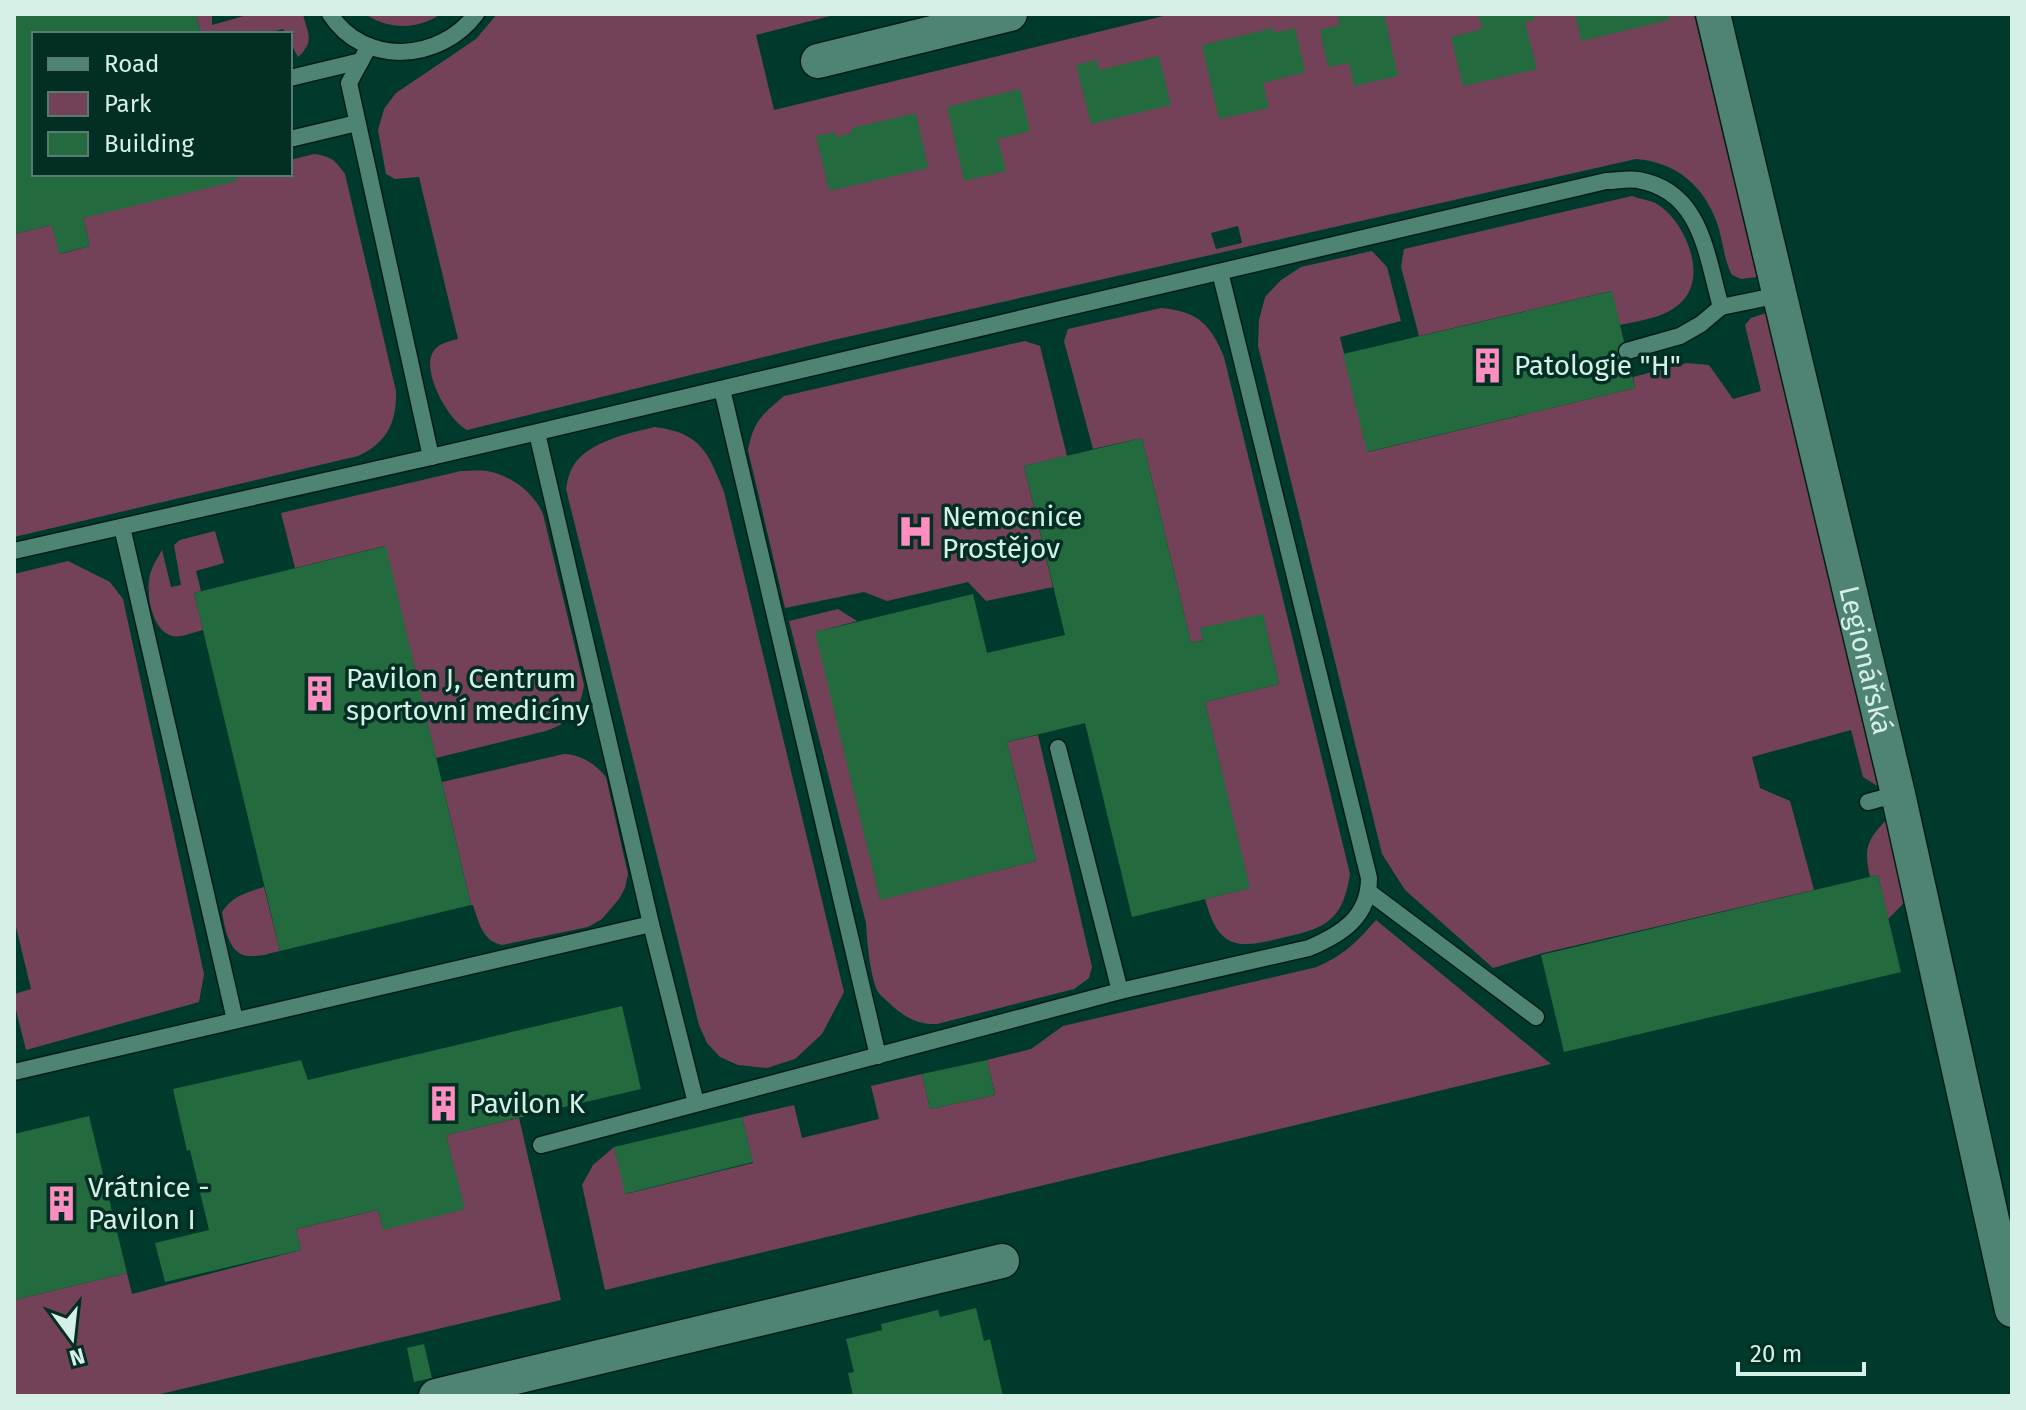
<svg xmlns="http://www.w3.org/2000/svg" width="2026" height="1410" font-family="'Fira Sans',sans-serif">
<rect width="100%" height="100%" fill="#003a2d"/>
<g fill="#744258" fill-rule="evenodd">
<path d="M 196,14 L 212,14 L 212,25 L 251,14 L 303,14 C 308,35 315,41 298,57 L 290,42 L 290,34 L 286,34 L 283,29 L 265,34 L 201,34 Z"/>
<path d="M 365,14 L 441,14 C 417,30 389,30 365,14 Z"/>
<path d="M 497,14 L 838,14 L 756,35 L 774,110 L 1172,14 L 1694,14 L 1757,277 L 1741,279 L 1732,275 C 1723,258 1723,238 1716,220 C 1702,184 1675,162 1636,159 L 829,341 L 467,430 C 448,420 423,374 432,354 C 437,343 448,342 458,339 L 419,177 L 395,179 L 386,174 L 378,130 L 384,109 L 396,93 L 476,39 ZM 1238,226 L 1242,243 L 1216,249 L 1211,233 Z"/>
<path d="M 314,154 C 332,157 334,159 345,174 L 396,391 C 397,422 387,443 358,456 L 14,537 L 14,234 L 52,225 L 60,254 L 90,246 L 83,218 L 235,174 L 290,174 L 290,160 Z"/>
<path d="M 1632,196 C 1639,199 1649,200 1655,203 C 1682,217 1705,268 1687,295 C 1673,317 1643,320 1620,325 L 1611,291 L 1419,336 L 1401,267 L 1404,249 Z"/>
<path d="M 1372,251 L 1387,267 L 1401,321 L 1340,337 L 1368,452 L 1635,388 L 1633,377 L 1687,363 L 1709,365 L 1733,399 L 1761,391 L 1745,325 L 1751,318 L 1766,313 L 1879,787 L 1863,777 L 1851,730 L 1752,757 L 1760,788 L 1790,801 L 1814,890 L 1543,953 L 1493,968 L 1405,890 L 1382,854 L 1258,346 L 1259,320 L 1265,297 L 1281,280 L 1301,267 Z"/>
<path d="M 1161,308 C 1198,311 1211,325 1224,357 L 1350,874 C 1342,927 1320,929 1273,940 C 1260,943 1244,947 1230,941 C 1214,932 1210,915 1205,899 L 1249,888 L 1205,702 L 1279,684 L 1263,615 L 1201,628 L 1203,640 L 1191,643 L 1142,438 L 1093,449 L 1064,341 L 1068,329 Z"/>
<path d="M 1025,341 L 1040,346 L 1067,456 L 1024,466 L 1053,587 L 986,601 L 968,582 L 887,601 L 864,592 L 785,608 L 748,450 C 754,420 762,415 784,396 Z"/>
<path d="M 655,427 C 701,433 708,452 724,492 L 844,992 L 822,1034 L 795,1059 L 767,1068 L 738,1065 L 720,1057 L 707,1043 L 699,1025 L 566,489 C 567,483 568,476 571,470 C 583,443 628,433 655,427 Z"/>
<path d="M 461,471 C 469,471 479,470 487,471 C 511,475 534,493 543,514 L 584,685 C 580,711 571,722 546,731 L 436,758 L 385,546 L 295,568 L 281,513 Z"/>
<path d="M 215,531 L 224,563 L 196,571 L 201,591 L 194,593 L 203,630 C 194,632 181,638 172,636 C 152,630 147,597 149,580 C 150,569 157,559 162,550 L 171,587 L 181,585 L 174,545 L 180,540 Z"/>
<path d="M 68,561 L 110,582 L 123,599 L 204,974 L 199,1002 L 26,1050 L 14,1002 L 14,994 L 31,989 L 14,919 L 14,574 Z"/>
<path d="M 838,609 L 857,621 L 816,632 L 880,899 L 1036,861 L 1007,742 L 1038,735 L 1092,967 L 1089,978 L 1074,989 L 937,1024 C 916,1025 901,1015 887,1001 C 884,998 880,995 878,992 C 870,977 867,940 866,923 L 789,621 Z"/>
<path d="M 564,754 C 582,755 594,763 606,777 L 628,874 L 625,888 L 619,899 L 602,919 L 588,927 L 502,945 C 482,941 479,922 473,905 L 471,905 L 442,782 Z"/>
<path d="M 1887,819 L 1907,900 L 1888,919 L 1878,875 L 1870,877 C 1864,847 1866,842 1887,819 Z"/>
<path d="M 264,887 L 280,951 C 271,953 262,956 253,956 C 229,958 225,929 222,912 C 232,896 247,892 264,887 Z"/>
<path d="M 1376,920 L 1551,1064 L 605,1290 L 582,1185 L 593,1165 L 614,1147 L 626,1194 L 753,1163 L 742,1117 L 794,1105 L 802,1138 L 879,1119 L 871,1086 L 922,1074 L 930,1109 L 995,1095 L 987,1060 L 1031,1049 L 1063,1026 L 1317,967 C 1345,954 1356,943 1376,920 Z"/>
<path d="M 519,1118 L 561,1300 L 152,1396 L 14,1396 L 14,1300 L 127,1273 L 132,1294 L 301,1250 L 296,1229 L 378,1210 L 383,1229 L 464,1209 L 446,1135 Z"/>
</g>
<g fill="#236a3f">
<path d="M 14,14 L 196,14 L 201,34 L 34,34 L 34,174 L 235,174 L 237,181 L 83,218 L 90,246 L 59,254 L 52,225 L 14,234 Z"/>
<path d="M 1337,14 L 1384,14 L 1398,76 L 1354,86 L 1349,63 L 1328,67 L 1320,30 L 1340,25 Z"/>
<path d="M 1478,14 L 1533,14 L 1535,20 L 1525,22 L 1537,69 L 1463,86 L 1451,37 L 1482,29 Z"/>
<path d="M 1575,14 L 1668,14 L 1669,20 L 1581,41 Z"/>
<path d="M 1273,28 L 1274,33 L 1295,28 L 1305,72 L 1263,83 L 1269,108 L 1219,119 L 1202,45 Z"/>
<path d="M 1159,56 L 1171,105 L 1091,124 L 1076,65 L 1097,60 L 1099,70 Z"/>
<path d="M 1020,89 L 1030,131 L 998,139 L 1006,171 L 964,181 L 947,107 Z"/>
<path d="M 916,113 L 928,168 L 829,191 L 816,136 L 835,132 L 836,137 L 852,133 L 852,128 Z"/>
<path d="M 1612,291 L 1635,388 L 1367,452 L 1343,354 Z"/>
<path d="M 1142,438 L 1191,643 L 1203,640 L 1200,628 L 1263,614 L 1279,684 L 1205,702 L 1250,888 L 1132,917 L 1085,723 L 1007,742 L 1036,861 L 880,900 L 815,632 L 973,594 L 987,653 L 1065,635 L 1024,466 Z"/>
<path d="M 386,546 L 471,905 L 280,951 L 194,593 Z"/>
<path d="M 1878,875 L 1901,972 L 1564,1052 L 1541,955 Z"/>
<path d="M 622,1006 L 641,1089 L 446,1135 L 465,1209 L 383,1230 L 378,1210 L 334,1220 L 296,1229 L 301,1250 L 165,1282 L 155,1243 L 209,1230 L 190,1150 L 187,1151 L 173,1089 L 301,1060 L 308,1080 Z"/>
<path d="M 987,1060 L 995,1095 L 930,1109 L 922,1074 Z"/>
<path d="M 89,1116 L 127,1273 L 14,1300 L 14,1134 Z"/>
<path d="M 742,1117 L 753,1162 L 625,1194 L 614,1147 Z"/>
<path d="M 976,1308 L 984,1341 L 990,1339 L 1003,1396 L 853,1396 L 848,1373 L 854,1372 L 846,1339 L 882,1330 L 881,1324 L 938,1310 L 940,1317 Z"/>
<path d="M 424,1344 L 432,1378 L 414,1382 L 407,1348 Z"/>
</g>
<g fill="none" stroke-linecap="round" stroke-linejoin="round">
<defs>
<g id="service">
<path d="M 330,14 C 364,67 440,62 476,14"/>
<path d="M 369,46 L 349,83 L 431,457 L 1606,181 C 1616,181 1628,178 1638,180 C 1702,191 1706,255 1721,307 L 1779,295"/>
<path d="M 290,78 L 361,61"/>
<path d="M 290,139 L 357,123"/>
<path d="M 1627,351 L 1680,336 L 1701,324 L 1721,307"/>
<path d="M 722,389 L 878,1056"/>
<path d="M 537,433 L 651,924 L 696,1103"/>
<path d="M 122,527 L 235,1020"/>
<path d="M 14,551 L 431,457"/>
<path d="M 1058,748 L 1120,991"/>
<path d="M 1868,802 L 1898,794"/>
<path d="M 1369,892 L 1536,1017"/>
<path d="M 14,1072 L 651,924"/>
<path d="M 541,1145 L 1120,991 L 1309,948 C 1342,934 1369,917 1369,878 L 1220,272"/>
</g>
<g id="minor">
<path id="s1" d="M 1713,14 L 1898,794 L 2012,1310"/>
<path d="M 818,61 L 1010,14"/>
<path d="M 436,1396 L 1002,1261"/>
</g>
</defs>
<use href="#service" stroke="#031e17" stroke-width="19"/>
<use href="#minor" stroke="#031e17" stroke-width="37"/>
<use href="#service" stroke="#4f8374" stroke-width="16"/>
<use href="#minor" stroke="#4f8374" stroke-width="34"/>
</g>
<defs>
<symbol id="building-bare" viewBox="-9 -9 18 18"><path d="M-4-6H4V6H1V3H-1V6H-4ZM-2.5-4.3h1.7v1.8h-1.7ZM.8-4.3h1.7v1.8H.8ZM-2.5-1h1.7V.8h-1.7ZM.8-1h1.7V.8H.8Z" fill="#fd8ebf" stroke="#032e24" stroke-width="2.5" paint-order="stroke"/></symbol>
<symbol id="hospital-bare" viewBox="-9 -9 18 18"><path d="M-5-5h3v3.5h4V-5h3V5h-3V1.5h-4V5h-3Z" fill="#fd8ebf" stroke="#032e24" stroke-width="2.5" paint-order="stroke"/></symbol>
</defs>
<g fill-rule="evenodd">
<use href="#building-bare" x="1462" y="340" width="51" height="51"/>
<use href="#hospital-bare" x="890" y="506" width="51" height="51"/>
<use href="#building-bare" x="294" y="668" width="51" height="51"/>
<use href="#building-bare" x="418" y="1078" width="51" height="51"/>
<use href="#building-bare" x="36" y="1178" width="51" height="51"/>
</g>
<g text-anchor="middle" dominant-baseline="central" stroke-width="7" stroke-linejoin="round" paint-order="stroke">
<g font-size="28" fill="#d5f0e7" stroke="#032e24" text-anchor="start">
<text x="1514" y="365">Patologie "H"</text>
<text x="942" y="516">Nemocnice<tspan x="942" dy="32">Prostějov</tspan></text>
<text x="346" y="678">Pavilon J, Centrum<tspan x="346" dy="32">sportovní medicíny</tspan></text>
<text x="469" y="1103">Pavilon K</text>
<text x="88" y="1187">Vrátnice -<tspan x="88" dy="32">Pavilon I</tspan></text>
</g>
<g font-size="28" fill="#d5f0e7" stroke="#032e24">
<text stroke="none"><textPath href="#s1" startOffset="664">Legionářská</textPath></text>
</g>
</g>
<rect width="2026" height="1410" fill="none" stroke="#d5f0e7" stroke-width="32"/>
<rect x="32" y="32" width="260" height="144" fill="#032e24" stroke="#577c72" stroke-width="2"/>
<rect x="48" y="58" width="40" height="12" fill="#4f8374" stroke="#577c72" stroke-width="2"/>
<text x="104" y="72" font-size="24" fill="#d5f0e7">Road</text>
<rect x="48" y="92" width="40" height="24" fill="#744258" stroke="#577c72" stroke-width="2"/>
<text x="104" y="112" font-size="24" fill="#d5f0e7">Park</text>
<rect x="48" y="132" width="40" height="24" fill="#236a3f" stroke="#577c72" stroke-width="2"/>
<text x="104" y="152" font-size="24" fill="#d5f0e7">Building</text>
<g transform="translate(72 1338) rotate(165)" stroke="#032e24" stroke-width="6" paint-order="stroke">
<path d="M0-6L14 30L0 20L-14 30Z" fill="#d5f0e7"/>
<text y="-12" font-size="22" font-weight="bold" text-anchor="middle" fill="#d5f0e7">N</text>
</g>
<path d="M1738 1362v12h126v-12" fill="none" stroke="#d5f0e7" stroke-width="4"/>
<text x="1750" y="1362" font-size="24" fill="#d5f0e7" stroke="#032e24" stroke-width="6" paint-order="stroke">20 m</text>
</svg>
